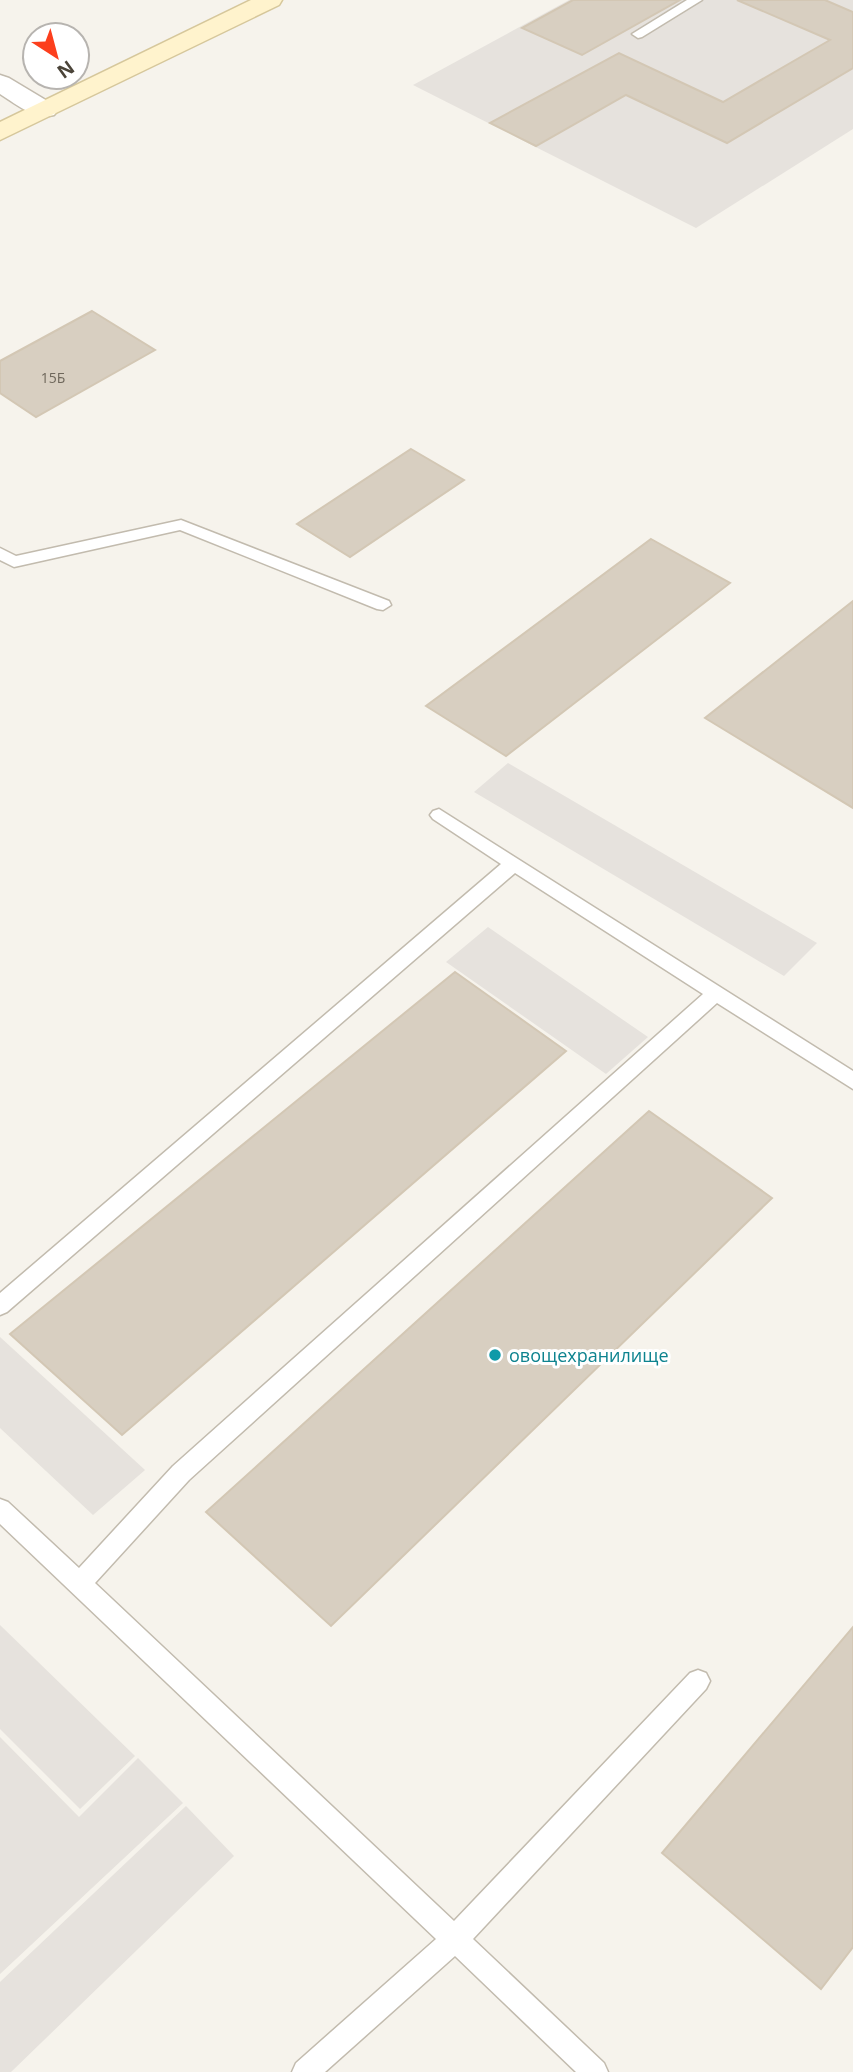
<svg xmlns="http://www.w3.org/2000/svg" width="853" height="2072" font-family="'Open Sans',sans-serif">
<rect width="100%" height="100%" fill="#f6f3ec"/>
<g fill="#e6e2dd">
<path d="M 569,0 L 853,0 L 853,129 L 696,228 L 413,85 Z"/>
<path d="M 508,763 L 817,943 L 784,976 L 474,792 Z"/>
<path d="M 488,927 L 648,1037 L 606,1074 L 446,962 Z"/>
<path d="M 0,1337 L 145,1470 L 93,1515 L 0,1428 Z"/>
<path d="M 0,1625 L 135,1756 L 80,1809 L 0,1729 Z"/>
<path d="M 0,1737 L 79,1817 L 138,1758 L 183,1803 L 0,1974 Z"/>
<path d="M 186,1806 L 234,1856 L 11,2072 L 0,2072 L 0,1982 Z"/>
</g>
<g fill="#d8cfc1" stroke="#d3c7b4" stroke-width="2">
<path d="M 573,0 L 680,0 L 582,55 L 522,28 Z"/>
<path d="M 737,0 L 825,0 L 853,12 L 853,68 L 727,143 L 626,95 L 536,146 L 490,123 L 619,53 L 723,102 L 830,40 Z"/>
<path d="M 92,311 L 155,350 L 36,417 L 0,393 L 0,361 Z"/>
<path d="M 411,449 L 464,480 L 350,557 L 297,524 Z"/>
<path d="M 651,539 L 730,583 L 506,756 L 426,706 Z"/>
<path d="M 853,601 L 853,808 L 705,718 Z"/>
<path d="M 455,972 L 566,1051 L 122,1435 L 10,1334 Z"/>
<path d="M 649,1111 L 772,1198 L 331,1626 L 206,1512 Z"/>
<path d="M 853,1627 L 853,1947 L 821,1989 L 662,1853 Z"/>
</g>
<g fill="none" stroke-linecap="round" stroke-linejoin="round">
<defs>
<g id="lane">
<path d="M 687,0 L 702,0 L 642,37 L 638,38 L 632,34 Z"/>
<path d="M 181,520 L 389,601 L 391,605 L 383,610 L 377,609 L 180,530 L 14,567 L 0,560 L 0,548 L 16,556 Z"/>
<path d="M 439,809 L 853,1071 L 853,1089 L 717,1003 L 189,1480 L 95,1583 L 454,1921 L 690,1673 L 698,1670 L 706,1673 L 710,1681 L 706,1689 L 473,1939 L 604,2063 L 608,2072 L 576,2072 L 455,1956 L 325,2072 L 292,2072 L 296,2063 L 436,1939 L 0,1524 L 0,1499 L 8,1502 L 79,1568 L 173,1466 L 703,994 L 515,873 L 7,1312 L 0,1315 L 0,1293 L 501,864 L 433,819 L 430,815 L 433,811 Z"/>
</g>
<path id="street" d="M 0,75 L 9,78 L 54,105 L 58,110 L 54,115 C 34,120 16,104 0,94 Z"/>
<path id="secondary" d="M 251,0 L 282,0 L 279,5 L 0,140 L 0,122 Z"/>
</defs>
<use href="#lane" stroke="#c2bbae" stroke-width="3"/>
<use href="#street" stroke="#c2bbae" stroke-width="3"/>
<use href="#secondary" stroke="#d6c79b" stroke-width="3"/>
<use href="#lane" fill="#fff" fill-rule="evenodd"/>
<use href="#street" fill="#fff" fill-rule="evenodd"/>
<use href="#secondary" fill="#fff3cd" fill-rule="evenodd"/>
</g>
<circle fill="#0f9aa8" stroke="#fff" stroke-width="2.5" cx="495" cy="1355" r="7"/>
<g text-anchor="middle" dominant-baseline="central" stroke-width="6" stroke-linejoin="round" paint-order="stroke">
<g font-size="14" fill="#6e675b">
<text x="53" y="377">15Б</text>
</g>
<g font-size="18" fill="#0d838f" stroke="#fff" text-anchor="start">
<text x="509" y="1355">овощехранилище</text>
</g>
</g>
<g transform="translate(56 56) rotate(144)"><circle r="33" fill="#ffffff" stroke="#b7b4b0" stroke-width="2"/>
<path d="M0-5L12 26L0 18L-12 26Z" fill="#fc3f1d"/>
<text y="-10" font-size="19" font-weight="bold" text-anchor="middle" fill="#4b4439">N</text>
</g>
</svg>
